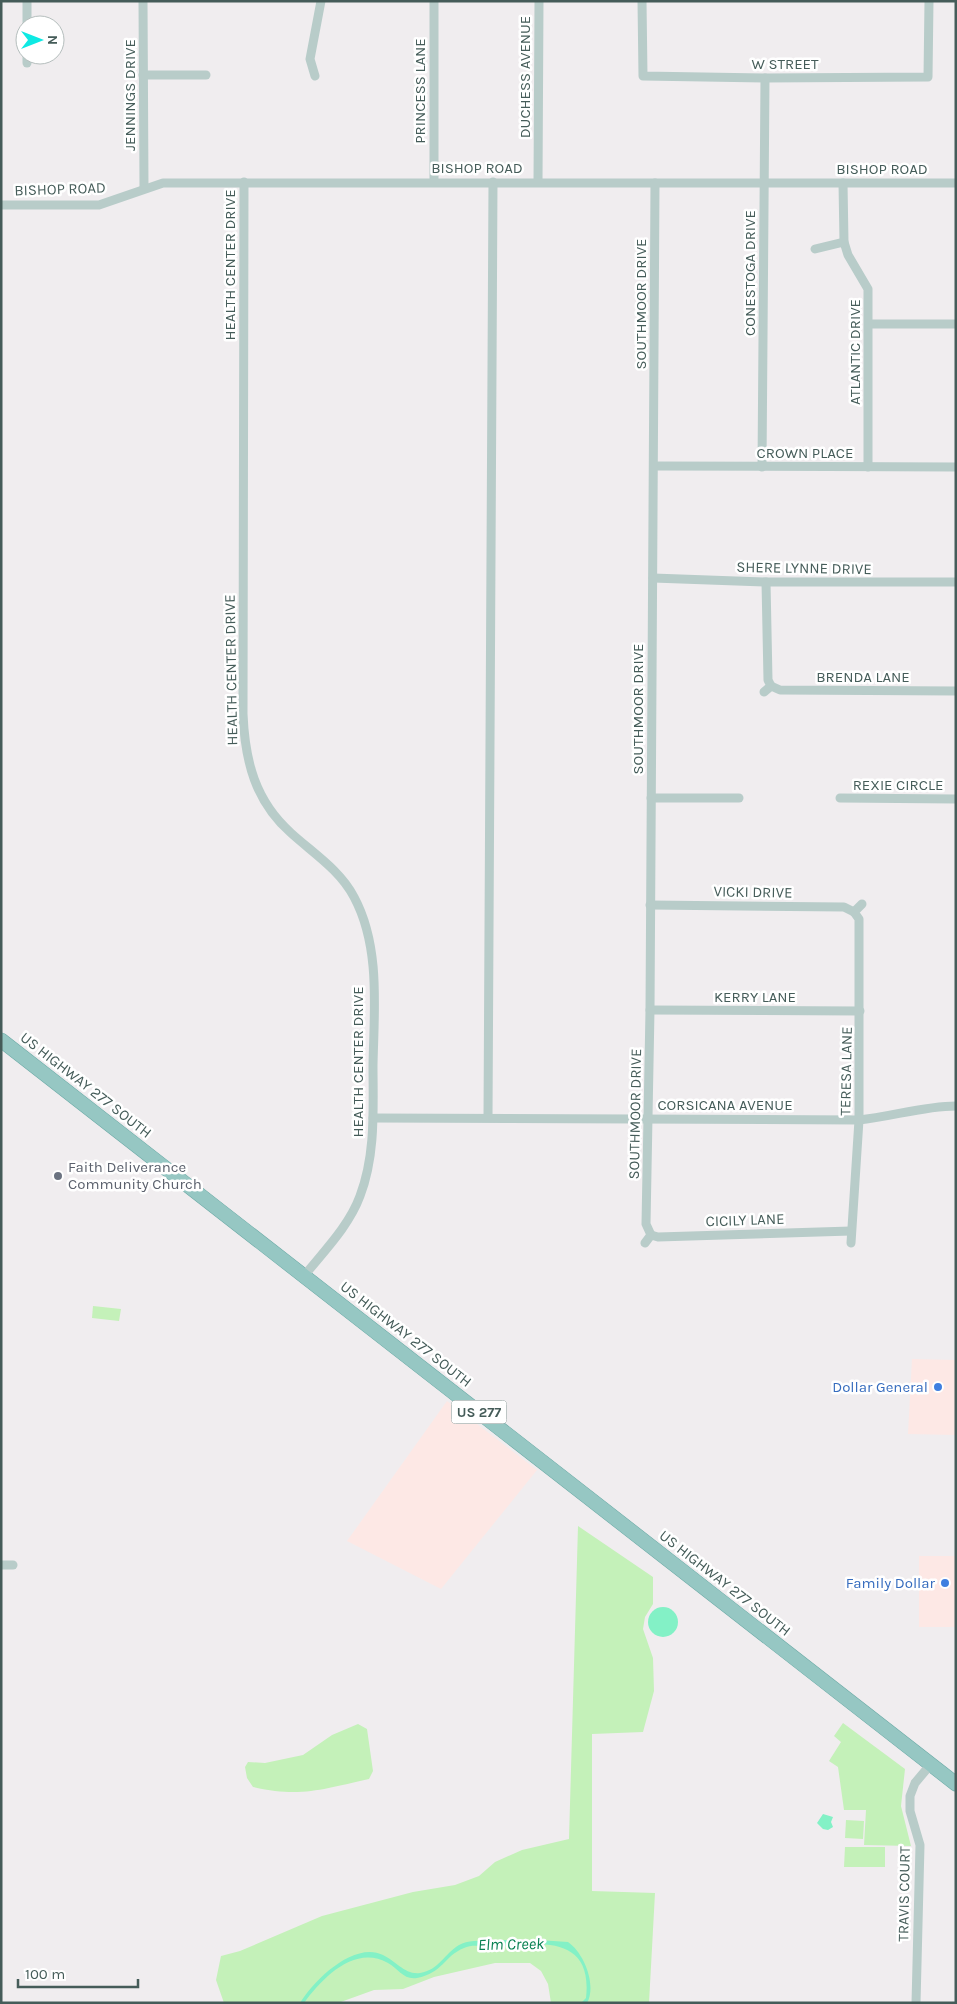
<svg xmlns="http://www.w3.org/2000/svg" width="957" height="2004" font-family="Karla,sans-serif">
<rect width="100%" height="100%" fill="#f0edef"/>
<g fill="#fde8e5">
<path d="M 912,1359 L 956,1360 L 956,1435 L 908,1434 Z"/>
<path d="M 447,1401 L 537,1470 L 441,1589 L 347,1541 Z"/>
<rect x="919" y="1556" width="37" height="71"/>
</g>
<g fill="#c4f1b9">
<path d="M 93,1306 L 121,1309 L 119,1321 L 92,1318 Z"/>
<path d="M 578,1526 L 653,1577 L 653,1604 L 645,1617 L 643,1629 L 653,1658 L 654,1691 L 643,1732 L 592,1734 L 592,1891 L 655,1893 L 649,2003 L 551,2003 L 548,1984 L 541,1971 L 530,1963 L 495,1963 L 434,1977 L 403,1989 L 374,1990 L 338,2003 L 224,2003 L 216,1980 L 221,1956 L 240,1951 L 322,1916 L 413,1892 L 455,1885 L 479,1876 L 495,1862 L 522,1850 L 569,1839 Z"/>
<path d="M 843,1723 L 905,1769 L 901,1806 L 911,1846 L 864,1845 L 866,1810 L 844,1810 L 838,1767 L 829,1761 L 841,1742 L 834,1736 Z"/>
<path d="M 358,1724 L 367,1729 L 373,1771 L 369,1779 C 323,1789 301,1798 253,1787 L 247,1778 L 245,1767 L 248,1762 L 265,1763 L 303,1755 L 332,1735 Z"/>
<path d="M 846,1820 L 864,1821 L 863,1839 L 845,1838 Z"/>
<path d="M 845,1847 L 885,1847 L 885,1867 L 844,1867 Z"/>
</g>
<g fill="#83f1c6">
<circle cx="663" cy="1622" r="15"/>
<path d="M 823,1814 L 833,1817 L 831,1822 L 833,1827 L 828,1830 L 823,1829 L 817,1823 Z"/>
<path d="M 489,1940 L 538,1940 L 568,1942 C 584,1953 597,1985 587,2003 L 581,2003 L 586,1998 C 593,1936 541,1942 498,1947 C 488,1948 474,1943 464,1948 C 444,1956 443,1973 417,1978 C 403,1980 399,1969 388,1963 C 355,1944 322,1978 304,2003 L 300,2003 C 314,1980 354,1941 383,1955 C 396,1961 405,1975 420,1973 C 439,1970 444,1954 459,1945 C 467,1940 481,1941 489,1940 Z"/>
</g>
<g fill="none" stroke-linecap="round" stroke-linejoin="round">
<defs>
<path id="trunk" d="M 1,1040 L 956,1784"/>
</defs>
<use href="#trunk" stroke="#6daba7" stroke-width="15"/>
<g stroke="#b8ccc9" stroke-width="9">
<path d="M 27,1 L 27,25"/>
<path d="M 143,1 L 144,188"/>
<path d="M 642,1 L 643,76 L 765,78 L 928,77 L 929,1"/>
<path d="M 27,55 L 27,63"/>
<path d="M 143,75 L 206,75"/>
<path d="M 315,76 L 310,59 L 321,1"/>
<path d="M 434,181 L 434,1"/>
<path d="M 244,182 L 243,714 C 245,761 255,801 291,833 C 313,853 340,870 354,897 C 381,947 374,1011 373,1065 C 373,1108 376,1154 360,1196 C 349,1226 324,1251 304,1276"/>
<path d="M 538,182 L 539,1"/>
<path d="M 843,183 L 844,242 L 848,255 L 868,289 L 868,467"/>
<path d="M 1,205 L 99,205 L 163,183 L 956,183"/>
<path d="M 815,249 L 844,242"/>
<path d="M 869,324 L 956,324"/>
<path d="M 654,466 L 956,467"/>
<path d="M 762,467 L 765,78"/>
<path d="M 653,578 L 766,582 L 956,582"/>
<path d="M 771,686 L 780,690 L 956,691"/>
<path d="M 764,692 L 771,686 L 768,680 L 766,582"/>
<path d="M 651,798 L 739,798"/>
<path d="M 840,798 L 956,799"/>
<path d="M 650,905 L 844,907 L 854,912"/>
<path d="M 650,1010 L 860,1011"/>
<path d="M 488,1117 L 493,182"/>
<path d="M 373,1118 L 859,1120 C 891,1117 923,1106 956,1106"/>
<path d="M 651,1235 L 646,1224 L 650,1010 L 655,183"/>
<path d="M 645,1243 L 651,1235 L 658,1237 L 851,1231"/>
<path d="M 851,1243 L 859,1120 L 859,919 L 854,912 L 862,904"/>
<path d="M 1,1565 L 13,1565"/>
<path d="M 916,2003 L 920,1845 L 910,1811 L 910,1796 L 915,1783 L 931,1764"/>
</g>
<use href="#trunk" stroke="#96c7c3" stroke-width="14"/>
</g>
<circle fill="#6b7280" stroke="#fff" stroke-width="2" cx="58" cy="1176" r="5"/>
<g fill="#3f7fe0" stroke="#fff" stroke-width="2">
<circle cx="938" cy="1387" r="5"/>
<circle cx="945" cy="1583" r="5"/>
</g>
<g text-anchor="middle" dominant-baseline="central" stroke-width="5" stroke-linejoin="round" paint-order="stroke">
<rect fill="#fff" stroke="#7d8d8b" stroke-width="1" x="451.5" y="1400.5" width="55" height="23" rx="4"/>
<g font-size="14" font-weight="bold" fill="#455c59">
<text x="479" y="1412">US 277</text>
</g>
<g font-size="15" fill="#455c59" stroke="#fff">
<text x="785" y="64">W STREET</text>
<text transform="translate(525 77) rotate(-90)">DUCHESS AVENUE</text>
<text transform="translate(420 91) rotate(-90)">PRINCESS LANE</text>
<text transform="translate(130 95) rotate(-90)">JENNINGS DRIVE</text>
<text x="477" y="168">BISHOP ROAD</text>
<text x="882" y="169">BISHOP ROAD</text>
<text transform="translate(60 189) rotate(-2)">BISHOP ROAD</text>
<text transform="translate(230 265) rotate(-90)">HEALTH CENTER DRIVE</text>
<text transform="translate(750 273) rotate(-90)">CONESTOGA DRIVE</text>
<text transform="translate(641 304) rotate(-90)">SOUTHMOOR DRIVE</text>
<text transform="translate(855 352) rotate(-90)">ATLANTIC DRIVE</text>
<text x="805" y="453">CROWN PLACE</text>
<text transform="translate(804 568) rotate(1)">SHERE LYNNE DRIVE</text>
<text transform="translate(231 670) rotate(-91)">HEALTH CENTER DRIVE</text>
<text x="863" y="677">BRENDA LANE</text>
<text transform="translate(638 709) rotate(-90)">SOUTHMOOR DRIVE</text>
<text x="898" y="785">REXIE CIRCLE</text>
<text transform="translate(753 892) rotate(1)">VICKI DRIVE</text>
<text x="755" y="997">KERRY LANE</text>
<text transform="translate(358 1062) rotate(-90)">HEALTH CENTER DRIVE</text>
<text transform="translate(846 1071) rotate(-89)">TERESA LANE</text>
<text transform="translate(86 1085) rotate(38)">US HIGHWAY 277 SOUTH</text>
<text x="725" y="1105">CORSICANA AVENUE</text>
<text transform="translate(635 1114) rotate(-89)">SOUTHMOOR DRIVE</text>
<text transform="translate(745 1220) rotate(-2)">CICILY LANE</text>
<text transform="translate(406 1334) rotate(38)">US HIGHWAY 277 SOUTH</text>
<text transform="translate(725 1583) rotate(38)">US HIGHWAY 277 SOUTH</text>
<text transform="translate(904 1894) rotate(-89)">TRAVIS COURT</text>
</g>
<g font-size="15" fill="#5b616d" stroke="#fff" text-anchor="start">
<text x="68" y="1167">Faith Deliverance<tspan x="68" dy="17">Community Church</tspan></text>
</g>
<g font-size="15" fill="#366cbe" stroke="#fff" text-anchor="end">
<text x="928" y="1387">Dollar General</text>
<text x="935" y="1583">Family Dollar</text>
</g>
<g font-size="16" font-style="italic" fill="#088052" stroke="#fff">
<text transform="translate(511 1944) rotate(-1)">Elm Creek</text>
</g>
</g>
<rect width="957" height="2004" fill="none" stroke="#455c59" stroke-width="5"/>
<g transform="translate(40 40) rotate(90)"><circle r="24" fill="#ffffff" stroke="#b5bebd"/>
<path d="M0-4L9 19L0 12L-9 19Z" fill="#0ee9e3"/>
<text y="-8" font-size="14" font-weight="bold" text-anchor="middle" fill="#455c59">N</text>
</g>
<path d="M18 1979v8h120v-8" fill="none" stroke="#455c59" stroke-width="2.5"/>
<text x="25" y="1979" font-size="15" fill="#455c59" stroke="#ffffff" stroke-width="4" paint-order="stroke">100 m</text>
</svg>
